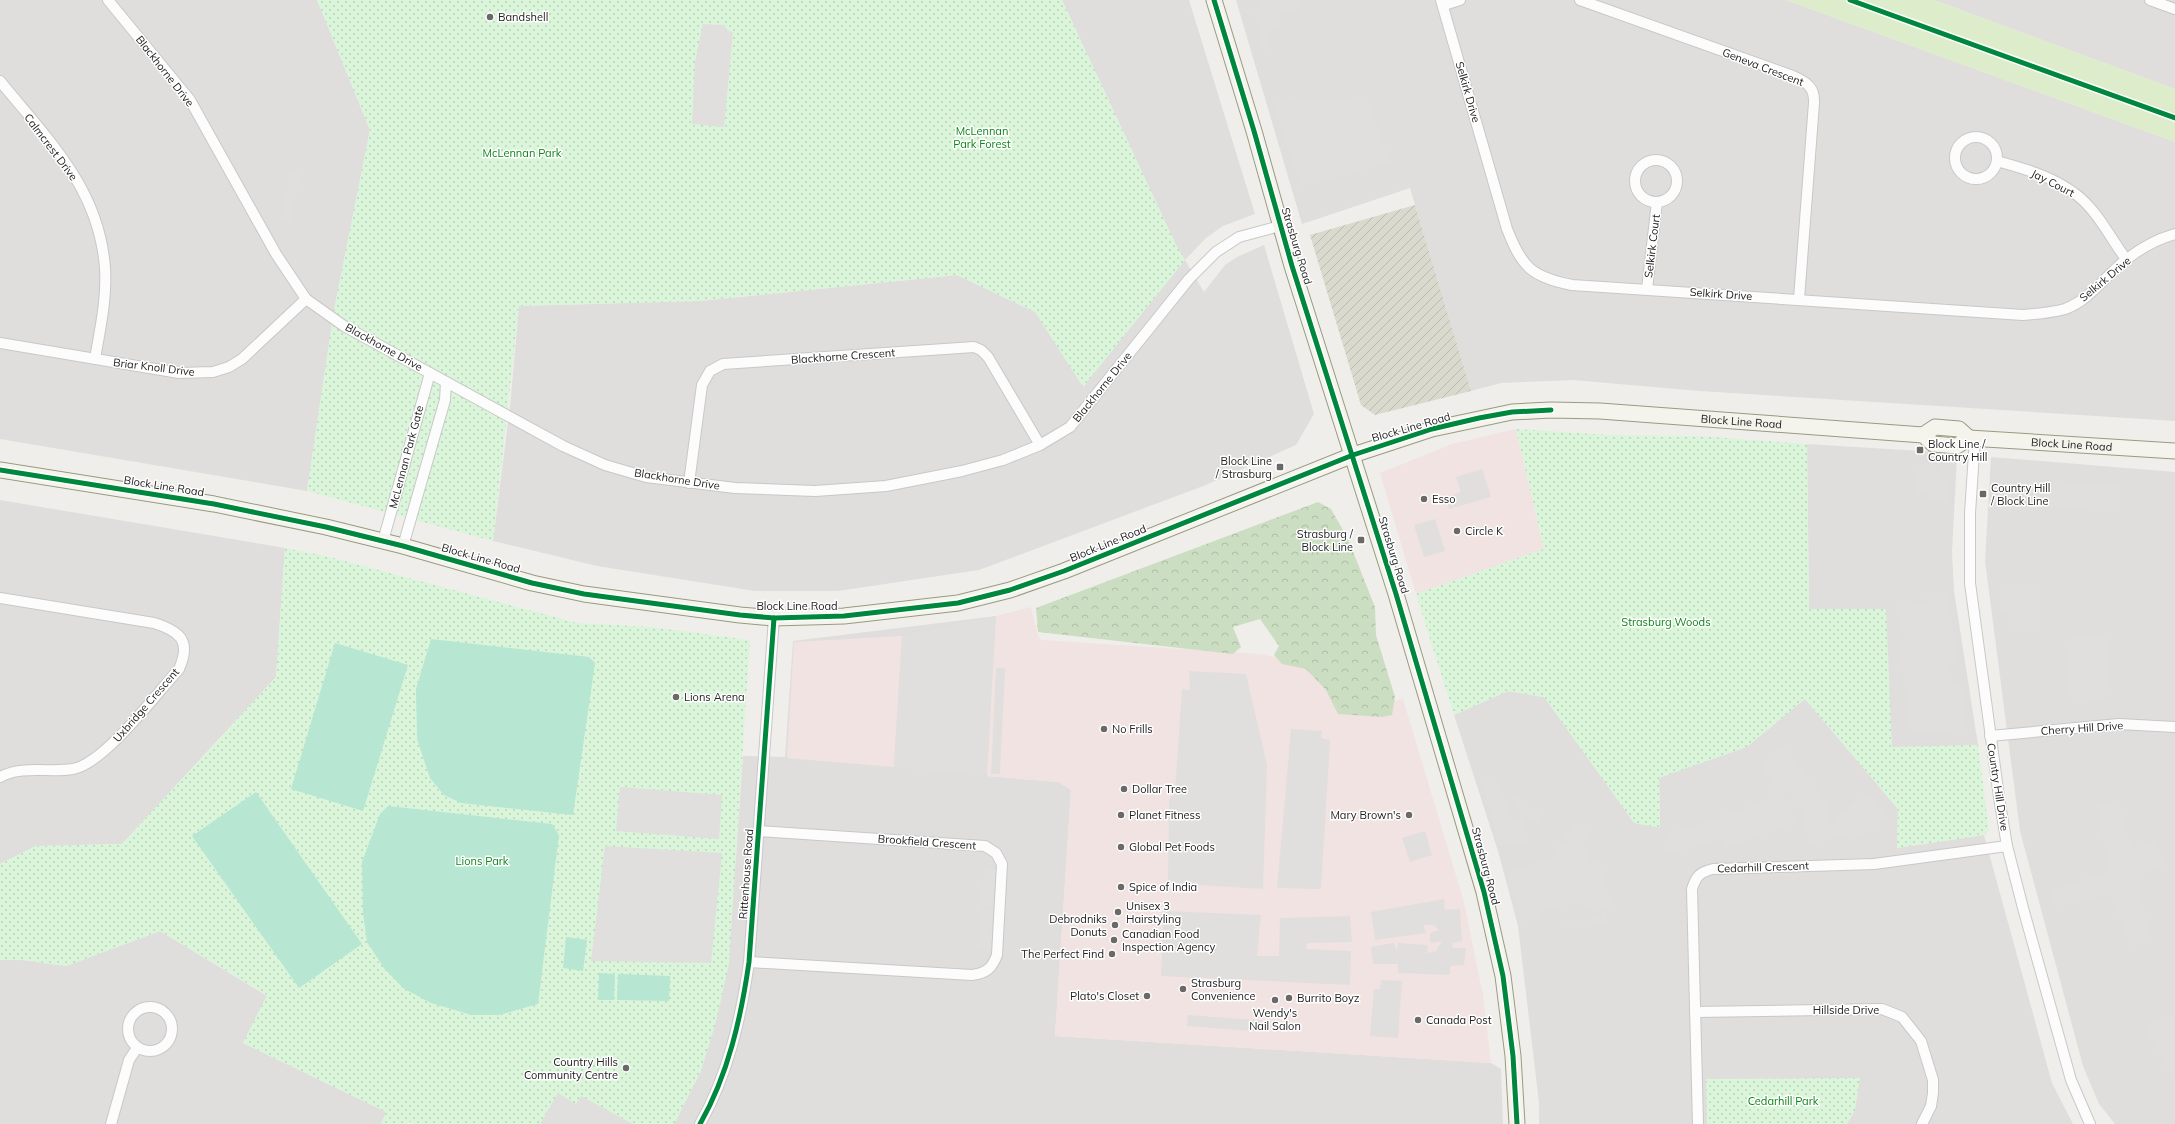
<svg xmlns="http://www.w3.org/2000/svg" width="2175" height="1124" font-family="Mulish,sans-serif">
<defs>
<pattern id="construction-furrows" width="10" height="10" patternUnits="userSpaceOnUse"><rect width="10" height="10" fill="#d9d9cd"/><path d="M-1 1l2-2M0 10L10 0M9 11l2-2" fill="none" stroke="#babab0"/></pattern>
<pattern id="forest-crowns" width="20" height="18" patternUnits="userSpaceOnUse"><rect width="20" height="18" fill="#cbdec1"/><path d="M2 6a3 3 0 1 1 6 0M12 15a3 3 0 1 1 6 0" fill="none" stroke="#aebea6"/></pattern>
<pattern id="park-dots" width="8" height="8" patternUnits="userSpaceOnUse"><rect width="8" height="8" fill="#daf5da"/><path d="M2 2h.1M6 6h.1" fill="none" stroke="#bbd2bb" stroke-width="1.8" stroke-linecap="round"/></pattern>
</defs>
<rect width="100%" height="100%" fill="#f0eeeb"/>
<g fill="#dfdedc">
<path d="M 0,0 L 317,0 L 370,130 L 334,310 L 307,491 L 0,439 Z"/>
<path d="M 1062,0 L 1189,0 L 1255,214 L 1223,226 L 1206,238 L 1185,260 L 1204,292 L 1225,265 L 1237,257 L 1264,245 L 1314,414 L 1296,445 L 1206,485 L 979,570 L 838,591 L 755,591 L 597,566 L 493,541 L 510,407 L 519,306 L 699,301 L 957,275 L 1035,312 L 1084,387 L 1175,243 Z"/>
<path d="M 1236,0 L 1786,0 L 2175,142 L 2175,421 L 1699,391 L 1573,380 L 1501,383 L 1471,391 L 1410,188 L 1302,224 Z"/>
<path d="M 1934,0 L 2175,0 L 2175,89 Z"/>
<path d="M 1807,444 L 1954,453 L 1957,456 L 1952,553 L 1954,591 L 1978,745 L 1892,748 L 1809,609 Z"/>
<path d="M 1991,457 L 2175,472 L 2175,1124 L 2115,1124 L 2099,1104 L 2083,1066 L 2020,831 L 1985,561 Z"/>
<path d="M 0,500 L 285,548 L 276,677 L 122,844 L 36,846 L 0,864 Z"/>
<path d="M 996,616 L 987,776 L 1059,782 L 1071,790 L 1055,1036 L 1491,1063 L 1501,1069 L 1503,1124 L 674,1124 L 701,1071 L 736,858 L 743,756 L 785,757 L 793,641 Z"/>
<path d="M 1508,691 L 1544,697 L 1634,822 L 1660,827 L 1659,778 L 1805,699 L 1898,809 L 1897,848 L 1984,835 L 2052,1083 L 2073,1124 L 1539,1124 L 1539,1103 L 1518,926 L 1498,851 L 1454,715 Z"/>
<path d="M 160,931 L 267,996 L 243,1043 L 386,1112 L 381,1124 L 0,1124 L 0,960 L 22,960 L 66,966 Z"/>
</g>
<g fill="#f1e3e1">
<path d="M 1516,429 L 1544,549 L 1416,594 L 1380,473 L 1452,444 Z"/>
<path d="M 1031,607 L 1038,635 L 1041,640 L 1260,654 L 1324,666 L 1343,712 L 1403,699 L 1464,902 L 1483,995 L 1491,1063 L 1055,1036 L 1071,790 L 1059,782 L 987,776 L 996,616 Z"/>
<path d="M 902,636 L 894,767 L 787,758 L 794,642 Z"/>
</g>
<path fill="url(#construction-furrows)" d="M 1415,205 L 1471,391 L 1375,415 L 1361,405 L 1310,235 Z"/>
<path fill="#ddeccb" d="M 1786,0 L 1934,0 L 2175,89 L 2175,142 Z"/>
<path fill="url(#forest-crowns)" d="M 1318,502 L 1331,509 L 1348,539 L 1375,607 L 1376,635 L 1395,697 L 1392,715 L 1382,717 L 1338,714 L 1326,690 L 1306,669 L 1282,664 L 1274,655 L 1279,646 L 1260,619 L 1233,627 L 1241,647 L 1233,654 L 1038,632 L 1036,608 Z"/>
<g fill="url(#park-dots)">
<path d="M 317,0 L 1062,0 L 1175,243 L 1185,260 L 1083,387 L 1035,312 L 957,275 L 699,301 L 519,306 L 493,541 L 307,491 L 334,310 L 370,130 Z"/>
<path d="M 1516,429 L 1610,435 L 1700,436 L 1807,444 L 1809,609 L 1886,609 L 1892,747 L 1978,745 L 1989,831 L 1984,835 L 1897,848 L 1898,809 L 1805,699 L 1747,747 L 1659,778 L 1660,828 L 1634,823 L 1544,697 L 1508,691 L 1454,715 L 1416,594 L 1544,549 Z"/>
<path d="M 285,548 L 326,556 L 577,623 L 651,627 L 750,640 L 729,963 L 716,1022 L 701,1071 L 674,1124 L 417,1124 L 409,1122 L 408,1124 L 381,1124 L 386,1112 L 243,1043 L 267,995 L 160,931 L 66,966 L 22,960 L 0,960 L 0,864 L 36,846 L 122,844 L 276,677 Z"/>
<path d="M 1860,1078 L 1855,1110 L 1847,1124 L 1707,1124 L 1706,1079 Z"/>
</g>
<g fill="#b7e6d2">
<path d="M 431,639 L 589,657 L 595,663 L 573,815 L 461,803 L 444,795 L 430,778 L 417,739 L 416,689 Z"/>
<path d="M 335,643 L 408,665 L 363,811 L 291,789 Z"/>
<path d="M 256,792 L 362,944 L 299,988 L 192,836 Z"/>
<path d="M 388,806 L 552,824 L 559,835 L 538,1004 L 499,1015 L 472,1015 L 431,1003 L 403,988 L 384,968 L 367,942 L 363,913 L 362,862 L 380,814 Z"/>
<path d="M 566,937 L 587,940 L 583,971 L 563,968 Z"/>
<path d="M 599,973 L 615,974 L 614,1000 L 598,1000 Z"/>
<path d="M 618,974 L 670,976 L 669,1001 L 617,1000 Z"/>
</g>
<g fill="#e0dfde">
<path d="M 1259,0 L 1298,0 L 1297,10 L 1280,10 L 1280,26 L 1271,27 L 1269,51 L 1264,53 L 1254,7 L 1259,7 Z"/>
<path d="M 703,24 L 725,25 L 726,30 L 733,32 L 724,127 L 692,124 L 695,62 Z"/>
<path d="M 1289,97 L 1368,103 L 1391,163 L 1300,187 L 1274,103 Z"/>
<path d="M 291,171 L 300,172 L 291,221 L 282,219 Z"/>
<path d="M 1482,469 L 1491,497 L 1449,509 L 1445,497 L 1461,492 L 1456,477 Z"/>
<path d="M 1916,470 L 1939,471 L 1939,478 L 1948,481 L 1947,502 L 1928,501 L 1928,494 L 1916,493 Z"/>
<path d="M 2010,479 L 2120,485 L 2119,512 L 1997,505 L 1998,486 L 2009,487 Z"/>
<path d="M 1435,519 L 1445,551 L 1424,557 L 1414,525 Z"/>
<path d="M 2000,585 L 2039,586 L 2039,626 L 2009,625 L 2009,613 L 1999,612 Z"/>
<path d="M 1927,592 L 1948,592 L 1957,661 L 1948,663 L 1952,683 L 1961,683 L 1968,735 L 1910,730 L 1900,641 L 1905,640 L 1894,607 L 1909,607 L 1909,602 L 1926,604 Z"/>
<path d="M 996,616 L 987,776 L 894,767 L 902,636 Z"/>
<path d="M 2071,636 L 2108,638 L 2105,699 L 2068,697 Z"/>
<path d="M 996,668 L 1005,668 L 1000,774 L 991,774 Z"/>
<path d="M 1189,671 L 1246,674 L 1267,765 L 1263,889 L 1168,883 L 1169,800 L 1175,790 L 1182,689 L 1190,690 Z"/>
<path d="M 1291,729 L 1322,731 L 1321,738 L 1330,740 L 1321,889 L 1277,888 Z"/>
<path d="M 1782,745 L 1831,809 L 1824,814 L 1832,829 L 1837,825 L 1834,818 L 1868,792 L 1888,816 L 1852,842 L 1845,837 L 1833,838 L 1811,845 L 1802,820 L 1809,816 L 1787,788 L 1778,792 L 1761,764 Z"/>
<path d="M 1479,774 L 1501,787 L 1513,820 L 1521,817 L 1530,841 L 1500,846 Z"/>
<path d="M 620,787 L 722,795 L 719,839 L 616,831 Z"/>
<path d="M 1517,795 L 1542,818 L 1536,824 L 1511,802 Z"/>
<path d="M 1777,797 L 1795,816 L 1798,822 L 1726,848 L 1723,838 L 1688,849 L 1665,853 L 1664,840 L 1669,839 L 1668,831 L 1680,831 Z"/>
<path d="M 2118,801 L 2132,849 L 2156,841 L 2165,866 L 2137,875 L 2150,939 L 2130,946 L 2110,894 L 2055,907 L 2050,891 L 2109,871 L 2097,806 Z"/>
<path d="M 1575,822 L 1589,833 L 1583,841 L 1590,861 L 1598,858 L 1613,906 L 1601,910 L 1598,904 L 1584,909 L 1581,902 L 1538,911 L 1540,919 L 1521,922 L 1508,872 L 1557,856 L 1554,846 L 1562,844 L 1564,847 L 1570,845 L 1564,838 Z"/>
<path d="M 1425,831 L 1432,855 L 1410,862 L 1402,838 Z"/>
<path d="M 605,846 L 722,853 L 711,963 L 591,961 Z"/>
<path d="M 984,867 L 995,868 L 992,907 L 981,906 Z"/>
<path d="M 1444,899 L 1445,910 L 1460,909 L 1462,941 L 1452,943 L 1453,948 L 1466,948 L 1464,965 L 1450,966 L 1450,975 L 1398,973 L 1398,964 L 1373,964 L 1371,947 L 1394,943 L 1397,951 L 1398,943 L 1427,945 L 1428,953 L 1436,951 L 1442,941 L 1430,943 L 1430,933 L 1439,930 L 1434,925 L 1423,925 L 1426,933 L 1375,940 L 1371,912 Z"/>
<path d="M 981,910 L 992,911 L 989,950 L 977,949 Z"/>
<path d="M 1164,911 L 1261,915 L 1257,956 L 1279,956 L 1280,918 L 1350,916 L 1352,942 L 1307,943 L 1306,949 L 1351,951 L 1350,985 L 1161,976 Z"/>
<path d="M 1606,913 L 1607,922 L 1588,927 L 1566,929 L 1566,922 L 1587,920 Z"/>
<path d="M 1381,980 L 1402,981 L 1398,1038 L 1370,1036 L 1374,989 L 1380,989 Z"/>
<path d="M 2175,1012 L 2175,1084 L 2147,1031 L 2148,1024 Z"/>
<path d="M 1188,1015 L 1267,1021 L 1266,1032 L 1187,1026 Z"/>
<path d="M 558,1093 L 576,1104 L 581,1096 L 633,1124 L 540,1124 Z"/>
</g>
<g fill="none" stroke-linecap="round" stroke-linejoin="round">
<defs>
<g id="street">
<path d="M 108,0 L 190,100 L 276,254 L 306,299 L 344,326 L 563,446 L 605,465 L 646,477 L 735,488 L 815,491 L 886,486 L 962,471 L 1003,460 L 1040,445 L 1070,427 L 1189,279 L 1216,252 L 1239,237 L 1280,226"/>
<path d="M 1441,0 L 1507,229 C 1522,267 1531,277 1572,285 L 2023,315 C 2037,314 2051,313 2065,309 C 2090,300 2106,275 2127,259 C 2141,248 2157,239 2175,234"/>
<path d="M 1580,0 L 1793,76 C 1807,82 1815,88 1814,103 L 1799,299"/>
<path d="M 2150,0 L 2175,9"/>
<path d="M 1444,5 L 1460,0"/>
<path d="M 0,81 C 48,140 99,188 105,268 C 107,299 100,329 95,359"/>
<circle cx="1976" cy="158" r="21"/>
<circle cx="1656" cy="181" r="21"/>
<path d="M 1997,161 C 2025,169 2055,177 2078,196 C 2098,212 2111,239 2126,259"/>
<path d="M 1647,289 L 1657,202"/>
<path d="M 0,343 L 179,373 L 213,372 L 229,367 L 242,359 L 306,299"/>
<path d="M 1975,438 L 1970,513 L 1970,583 L 1999,797 L 2007,846 L 2023,908 L 2071,1080 L 2090,1124"/>
<path d="M 689,483 L 702,385 L 710,371 L 723,364 L 974,347 L 981,350 L 988,357 L 1040,445"/>
<path d="M 383,541 L 430,373"/>
<path d="M 403,546 L 445,400 L 446,382"/>
<path d="M 0,598 L 154,623 C 179,631 192,640 179,669 C 156,694 105,763 73,769 C 49,773 23,765 0,777"/>
<path d="M 1990,736 L 2119,724 L 2175,727"/>
<path d="M 749,962 L 972,975 C 987,973 992,968 997,955 L 1002,864 L 996,853 L 985,846 L 759,831"/>
<circle cx="150" cy="1029" r="22"/>
<path d="M 1695,1012 L 1882,1009 L 1902,1017 L 1921,1041 L 1933,1080 L 1933,1093 L 1931,1106 L 1922,1124"/>
<path d="M 111,1124 L 129,1060 L 137,1048"/>
<path d="M 700,1124 C 728,1075 741,1018 749,962 L 774,618"/>
<path d="M 1698,1124 L 1692,889 C 1696,876 1700,872 1713,869 L 1874,864 L 2007,846"/>
</g>
<g id="secondary">
<path d="M 1214,0 L 1254,131 L 1292,266 L 1396,594 L 1484,892 L 1503,976 L 1513,1056 L 1517,1124"/>
<path d="M 1923,435 L 1935,427 L 1959,429 L 1969,438"/>
<path id="s1" d="M 0,470 L 214,504 L 326,527 L 403,546 L 532,583 L 584,594 L 740,615 L 774,618 L 844,616 L 958,603 L 1010,590 L 1064,571 L 1353,455 L 1432,429 L 1512,412 L 1551,410 L 1600,411 L 1923,435 L 1933,444 L 1957,446 L 1969,438 L 2175,451"/>
</g>
</defs>
<use href="#street" stroke="#c9c8c7" stroke-width="12"/>
<use href="#secondary" stroke="#999a82" stroke-width="17"/>
<use href="#street" stroke="#fdfcfc" stroke-width="10"/>
<use href="#secondary" stroke="#f4f4ed" stroke-width="15"/>
<defs>
<g id="cycleway">
<path d="M 1214,0 L 1254,131 L 1292,266 L 1396,594 L 1484,892 L 1503,976 L 1513,1056 L 1517,1124"/>
<path d="M 1850,0 L 2175,118"/>
<path d="M 0,470 L 214,504 L 326,527 L 403,546 L 532,583 L 584,594 L 740,615 L 774,618 L 844,616 L 958,603 L 1010,590 L 1064,571 L 1353,455 L 1432,429 L 1479,418 L 1512,412 L 1551,410"/>
<path d="M 700,1124 C 728,1075 741,1018 749,962 L 774,618"/>
</g>
</defs>
<use href="#cycleway" stroke="#fff" stroke-width="8"/>
<use href="#cycleway" stroke="#00873e" stroke-width="5"/>
</g>
<g fill="#6a6968" stroke="#fff" stroke-width="1.5">
<circle cx="490" cy="17" r="4"/>
<rect x="1916" y="446" width="8" height="8" rx="2"/>
<rect x="1276" y="463" width="8" height="8" rx="2"/>
<rect x="1979" y="490" width="8" height="8" rx="2"/>
<circle cx="1424" cy="499" r="4"/>
<circle cx="1457" cy="531" r="4"/>
<rect x="1357" y="536" width="8" height="8" rx="2"/>
<circle cx="676" cy="697" r="4"/>
<circle cx="1104" cy="729" r="4"/>
<circle cx="1124" cy="789" r="4"/>
<circle cx="1121" cy="815" r="4"/>
<circle cx="1409" cy="815" r="4"/>
<circle cx="1121" cy="847" r="4"/>
<circle cx="1121" cy="887" r="4"/>
<circle cx="1118" cy="912" r="4"/>
<circle cx="1115" cy="925" r="4"/>
<circle cx="1114" cy="940" r="4"/>
<circle cx="1112" cy="954" r="4"/>
<circle cx="1183" cy="989" r="4"/>
<circle cx="1147" cy="996" r="4"/>
<circle cx="1289" cy="998" r="4"/>
<circle cx="1275" cy="1000" r="4"/>
<circle cx="1418" cy="1020" r="4"/>
<circle cx="626" cy="1068" r="4"/>
</g>
<g text-anchor="middle" dominant-baseline="central" stroke-width="3" stroke-linejoin="round" paint-order="stroke">
<g font-size="11" fill="#222" stroke="#fff" text-anchor="start">
<text x="498" y="17">Bandshell</text>
<text x="1928" y="444">Block Line /<tspan x="1928" dy="13">Country Hill</tspan></text>
<text x="1272" y="461" text-anchor="end">Block Line<tspan x="1272" dy="13">/ Strasburg</tspan></text>
<text x="1991" y="488">Country Hill<tspan x="1991" dy="13">/ Block Line</tspan></text>
<text x="1432" y="499">Esso</text>
<text x="1465" y="531">Circle K</text>
<text x="1353" y="534" text-anchor="end">Strasburg /<tspan x="1353" dy="13">Block Line</tspan></text>
<text x="684" y="697">Lions Arena</text>
<text x="1112" y="729">No Frills</text>
<text x="1132" y="789">Dollar Tree</text>
<text x="1129" y="815">Planet Fitness</text>
<text x="1401" y="815" text-anchor="end">Mary Brown's</text>
<text x="1129" y="847">Global Pet Foods</text>
<text x="1129" y="887">Spice of India</text>
<text x="1126" y="906">Unisex 3<tspan x="1126" dy="13">Hairstyling</tspan></text>
<text x="1107" y="919" text-anchor="end">Debrodniks<tspan x="1107" dy="13">Donuts</tspan></text>
<text x="1122" y="934">Canadian Food<tspan x="1122" dy="13">Inspection Agency</tspan></text>
<text x="1104" y="954" text-anchor="end">The Perfect Find</text>
<text x="1191" y="983">Strasburg<tspan x="1191" dy="13">Convenience</tspan></text>
<text x="1139" y="996" text-anchor="end">Plato's Closet</text>
<text x="1297" y="998">Burrito Boyz</text>
<text x="1275" y="1013" text-anchor="middle">Wendy's<tspan x="1275" dy="13">Nail Salon</tspan></text>
<text x="1426" y="1020">Canada Post</text>
<text x="618" y="1062" text-anchor="end">Country Hills<tspan x="618" dy="13">Community Centre</tspan></text>
</g>
<g font-size="11" fill="#222" stroke="#fff">
<text transform="translate(1763 67) rotate(21)">Geneva Crescent</text>
<text transform="translate(165 71) rotate(52)">Blackhorne Drive</text>
<text transform="translate(1468 92) rotate(74)">Selkirk Drive</text>
<text transform="translate(51 147) rotate(53)">Calmcrest Drive</text>
<text transform="translate(2053 183) rotate(27)">Jay Court</text>
<text transform="translate(1297 246) rotate(73)">Strasburg Road</text>
<text transform="translate(1652 246) rotate(-83)">Selkirk Court</text>
<text transform="translate(2105 279) rotate(-40)">Selkirk Drive</text>
<text transform="translate(1721 294) rotate(4)">Selkirk Drive</text>
<text transform="translate(384 347) rotate(29)">Blackhorne Drive</text>
<text transform="translate(843 356) rotate(-4)">Blackhorne Crescent</text>
<text transform="translate(154 367) rotate(7)">Briar Knoll Drive</text>
<text transform="translate(1102 387) rotate(-51)">Blackhorne Drive</text>
<text stroke="none"><textPath href="#s1" startOffset="1791">Block Line Road</textPath></text>
<text transform="translate(1411 427) rotate(-16)">Block Line Road</text>
<text stroke="none"><textPath href="#s1" startOffset="2128">Block Line Road</textPath></text>
<text transform="translate(406 457) rotate(-75)">McLennan Park Gate</text>
<text transform="translate(677 479) rotate(9)">Blackhorne Drive</text>
<text transform="translate(164 486) rotate(9)">Block Line Road</text>
<text transform="translate(1108 543) rotate(-22)">Block Line Road</text>
<text transform="translate(1394 555) rotate(73)">Strasburg Road</text>
<text transform="translate(481 558) rotate(16)">Block Line Road</text>
<text x="797" y="606">Block Line Road</text>
<text transform="translate(146 705) rotate(-49)">Uxbridge Crescent</text>
<text transform="translate(2082 728) rotate(-4)">Cherry Hill Drive</text>
<text transform="translate(1998 787) rotate(81)">Country Hill Drive</text>
<text transform="translate(927 842) rotate(4)">Brookfield Crescent</text>
<text transform="translate(1486 866) rotate(75)">Strasburg Road</text>
<text transform="translate(1763 867) rotate(-2)">Cedarhill Crescent</text>
<text transform="translate(746 874) rotate(-86)">Rittenhouse Road</text>
<text x="1846" y="1010">Hillside Drive</text>
</g>
<g font-size="11" fill="#0c8416" stroke="#fff">
<text x="982" y="131">McLennan<tspan x="982" dy="13">Park Forest</tspan></text>
<text x="522" y="153">McLennan Park</text>
<text x="1666" y="622">Strasburg Woods</text>
<text x="482" y="861">Lions Park</text>
<text x="1783" y="1101">Cedarhill Park</text>
</g>
</g>
</svg>
